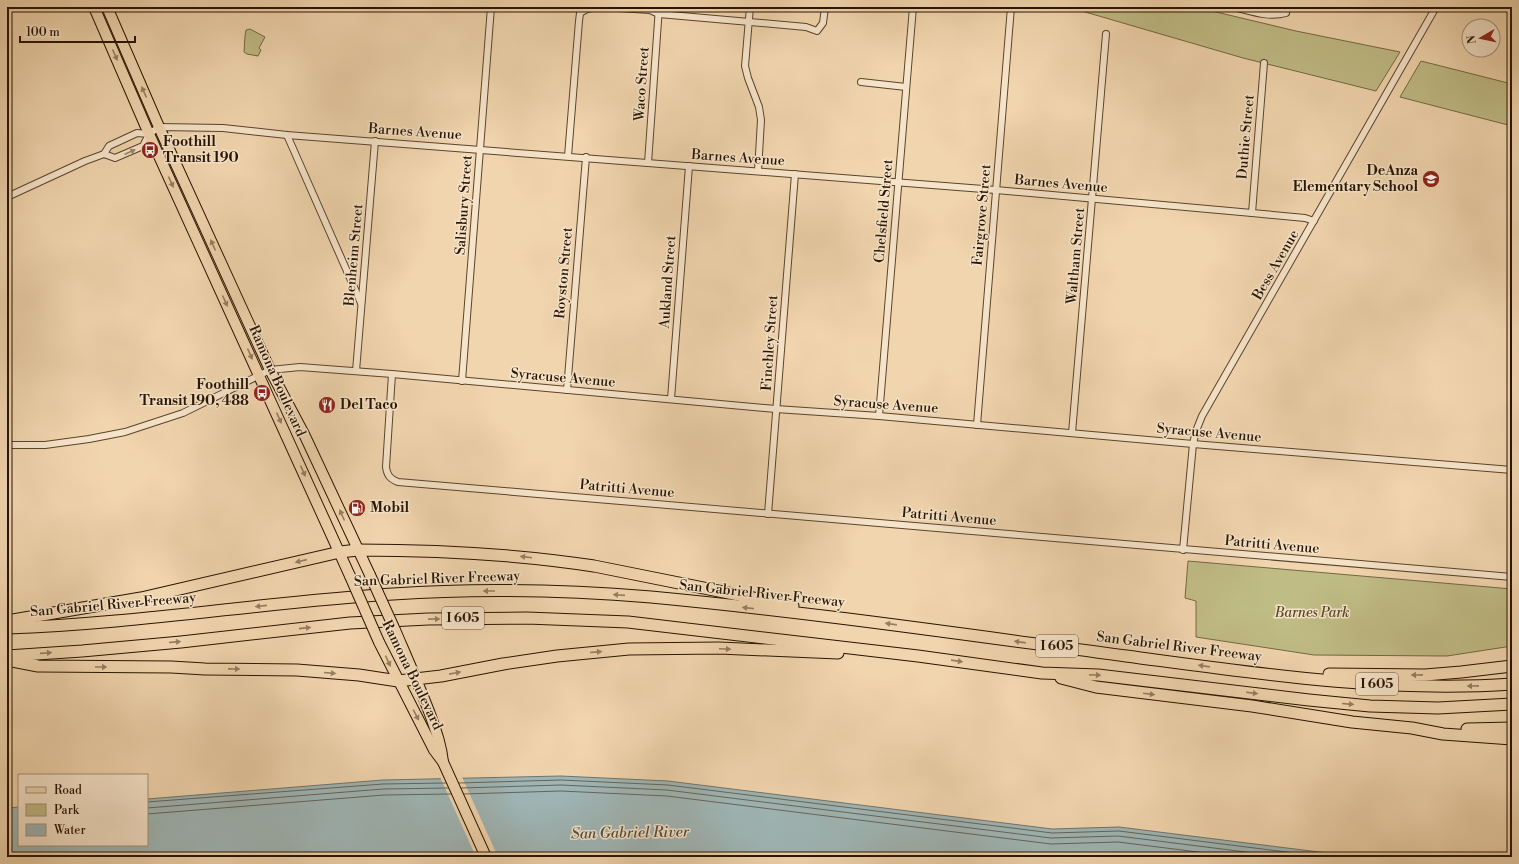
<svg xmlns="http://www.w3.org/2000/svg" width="1519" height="864" font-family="'Libre Bodoni',serif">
<rect width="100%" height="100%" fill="#f1d5ae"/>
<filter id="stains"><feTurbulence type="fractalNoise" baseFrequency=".005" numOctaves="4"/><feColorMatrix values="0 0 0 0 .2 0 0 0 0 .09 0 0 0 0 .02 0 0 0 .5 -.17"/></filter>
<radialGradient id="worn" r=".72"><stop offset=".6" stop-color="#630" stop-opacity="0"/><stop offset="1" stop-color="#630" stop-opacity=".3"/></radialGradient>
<g fill="#c0bc86" stroke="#746843">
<path d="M 1068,7 L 1195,7 L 1296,31 L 1400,52 L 1376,91 L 1243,58 Z"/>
<path d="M 250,29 L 265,37 L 259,48 L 261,50 L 258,56 L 247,54 L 244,52 L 245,36 L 246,30 Z"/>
<path d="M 1421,61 L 1512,84 L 1512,126 L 1400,97 Z"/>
<path d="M 1188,561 L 1512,589 L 1512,646 L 1447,656 L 1314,655 L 1196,637 L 1196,601 L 1185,598 Z"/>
</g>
<path fill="#9fb6b6" stroke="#6f756d" d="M 561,776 L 668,781 L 1052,829 L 1119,827 L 1359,857 L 7,857 L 7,808 L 19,807 L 19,845 L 147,845 L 147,799 L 383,780 Z"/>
<path fill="#f1d5ae" d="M 440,777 L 462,777 L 498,857 L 476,857 Z"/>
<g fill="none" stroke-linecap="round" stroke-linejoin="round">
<g stroke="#64655b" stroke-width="1">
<path d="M 459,783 L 561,780 L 668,785 L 1052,833 L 1119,831 L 1326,857"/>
<path d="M 461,788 L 561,785 L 667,790 L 1051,838 L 1118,836 L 1286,857"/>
<path d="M 464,794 L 561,791 L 667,796 L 1051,844 L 1118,842 L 1238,857"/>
<path d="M 147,802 L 383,784 L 446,783"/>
<path d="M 147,808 L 383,789 L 448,788"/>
<path d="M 147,814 L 384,795 L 451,794"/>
</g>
<defs>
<g id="street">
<path d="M 603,7 L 650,10 L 659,14 L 806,27 L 817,31 L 823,23 L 825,7"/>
<path d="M 750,7 L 745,66 L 748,78 L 759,107 L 761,120 L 758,171"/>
<path d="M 1233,7 C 1250,11 1268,18 1286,13"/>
<path d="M 861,82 L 906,87"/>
<path d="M 287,135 L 361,303"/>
<path d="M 104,154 L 109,146 L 137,133 L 149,134"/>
<path d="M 568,156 L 579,21 L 580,13 L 587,9 L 597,7"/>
<path d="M 648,163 L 659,7"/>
<path d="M 7,197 L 85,161 L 104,154 L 115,158 L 143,146 L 149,134 L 159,127 L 223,128 L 287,135 L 996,190 L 1252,213 L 1305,218 L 1314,221"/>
<path d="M 1252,213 L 1264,63"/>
<path d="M 356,371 L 375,141"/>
<path d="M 392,374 L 386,467 C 387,475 390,479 398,482 L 1512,577"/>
<path d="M 462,381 L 491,7"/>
<path d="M 567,390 L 586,157"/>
<path d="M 671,399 L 689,166"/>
<path d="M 879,416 L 913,7"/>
<path d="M 977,425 L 1011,7"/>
<path d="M 1072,433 L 1106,34"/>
<path d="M 7,445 L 45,445 L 89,439 L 125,432 L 183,413 L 270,370 L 300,367 L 392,374 L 776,409 L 879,416 L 1193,444 L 1512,470"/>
<path d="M 768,514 L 795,174"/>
<path d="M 1183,550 L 1193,444 L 1196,431 L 1202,416 L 1436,7"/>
</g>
<g id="primary">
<path d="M 94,7 L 149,134 L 350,576"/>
<path d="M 107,7 L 159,127 L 270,370 L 304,434 L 370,575"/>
<path d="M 395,630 C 407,658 419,685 430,714 C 436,731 441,744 443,762"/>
<path d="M 379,642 L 434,750 L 443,762 L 486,857"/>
</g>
<g id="highway">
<path d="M 7,621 L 141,598 L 340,552 L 358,550 C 437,550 516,554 594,566 L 793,606"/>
<path d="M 7,628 C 136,624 264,602 393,594 C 478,588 566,590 651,597 C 810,612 968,635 1126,656 C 1254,673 1383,693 1512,684"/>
<path d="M 7,656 L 82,651 L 181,642 L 350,623 L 428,619 L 527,618 L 628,622 L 918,656 L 1042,673 L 1098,675 L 1309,700 L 1370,706 L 1438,708 L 1512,704"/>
<path d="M 7,660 L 38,666 L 171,667 L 205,669 L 297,670 L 359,675 L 398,681 L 441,676 L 503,664 L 557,656 L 629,649 L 719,648 L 838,653"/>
<path d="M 1329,674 L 1425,675 L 1461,672 L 1512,666"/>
<path d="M 1061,678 L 1096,687 L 1252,706 L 1352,722 L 1412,728 L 1443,734 L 1512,739"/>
<path d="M 1467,729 L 1512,728"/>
</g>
</defs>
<use href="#street" stroke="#5a442c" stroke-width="8"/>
<use href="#primary" stroke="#281400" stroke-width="12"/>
<use href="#highway" stroke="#281400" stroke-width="13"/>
<use href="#street" stroke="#f6e4ca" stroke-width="6"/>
<use href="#primary" stroke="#f1d5ae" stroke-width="10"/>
<use href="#highway" stroke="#f1d5ae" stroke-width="11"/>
<defs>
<g id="primary-bridge">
<path d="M 370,575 L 395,630"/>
<path d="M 350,576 L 379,642"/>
</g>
</defs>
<use href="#primary-bridge" stroke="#281400" stroke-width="12" stroke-linecap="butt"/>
<use href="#primary-bridge" stroke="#f1d5ae" stroke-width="10"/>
</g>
<defs><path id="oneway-solid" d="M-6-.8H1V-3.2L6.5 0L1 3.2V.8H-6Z"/></defs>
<g fill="#977e60">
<use href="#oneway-solid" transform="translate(115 55) rotate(66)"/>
<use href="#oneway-solid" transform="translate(144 92) rotate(-114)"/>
<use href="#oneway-solid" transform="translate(171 182) rotate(65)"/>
<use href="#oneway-solid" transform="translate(213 245) rotate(-114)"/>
<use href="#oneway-solid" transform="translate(225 301) rotate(66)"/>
<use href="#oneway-solid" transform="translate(250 354) rotate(66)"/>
<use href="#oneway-solid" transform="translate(279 418) rotate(66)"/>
<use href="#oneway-solid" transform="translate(303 471) rotate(66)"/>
<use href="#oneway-solid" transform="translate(342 515) rotate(-114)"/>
<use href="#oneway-solid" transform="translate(526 557) rotate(-173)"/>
<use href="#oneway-solid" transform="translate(301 561) rotate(167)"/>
<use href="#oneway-solid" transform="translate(489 591) rotate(-180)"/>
<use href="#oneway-solid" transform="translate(619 595) rotate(-176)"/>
<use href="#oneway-solid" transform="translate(261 606) rotate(174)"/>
<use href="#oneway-solid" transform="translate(748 608) rotate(-174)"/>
<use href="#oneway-solid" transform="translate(434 619) rotate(-1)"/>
<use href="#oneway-solid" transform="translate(891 624) rotate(-172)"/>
<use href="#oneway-solid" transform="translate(305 628) rotate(-6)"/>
<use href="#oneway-solid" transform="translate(175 642) rotate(-5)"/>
<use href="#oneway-solid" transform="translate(1020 642) rotate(-172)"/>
<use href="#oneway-solid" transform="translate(725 649) rotate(2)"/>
<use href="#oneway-solid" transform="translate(596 652) rotate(-5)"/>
<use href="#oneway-solid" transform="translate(46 653) rotate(-4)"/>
<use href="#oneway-solid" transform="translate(388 661) rotate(65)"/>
<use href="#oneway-solid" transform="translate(957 661) rotate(8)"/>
<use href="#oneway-solid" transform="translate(1204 666) rotate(-172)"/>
<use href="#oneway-solid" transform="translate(101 667)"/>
<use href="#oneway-solid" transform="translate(234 669) rotate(1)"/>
<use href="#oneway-solid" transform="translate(330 673) rotate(5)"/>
<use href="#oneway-solid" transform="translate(455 673) rotate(-11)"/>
<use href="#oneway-solid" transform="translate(1095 675) rotate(3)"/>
<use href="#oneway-solid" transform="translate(1417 675) rotate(179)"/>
<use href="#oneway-solid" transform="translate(1473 686) rotate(179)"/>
<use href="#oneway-solid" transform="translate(1252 693) rotate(7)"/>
<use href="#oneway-solid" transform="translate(1149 694) rotate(7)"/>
<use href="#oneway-solid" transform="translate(1348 704) rotate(5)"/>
<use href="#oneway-solid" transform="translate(416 715) rotate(62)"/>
</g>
<use fill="#99866f" href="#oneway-solid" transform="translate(130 152) rotate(-24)"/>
<defs>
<symbol id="bus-disc" viewBox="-11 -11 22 22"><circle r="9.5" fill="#8f2418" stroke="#f6e4ca"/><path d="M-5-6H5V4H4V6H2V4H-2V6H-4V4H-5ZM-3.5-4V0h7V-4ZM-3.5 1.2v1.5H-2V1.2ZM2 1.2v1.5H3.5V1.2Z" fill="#fff"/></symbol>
<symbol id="school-disc" viewBox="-11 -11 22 22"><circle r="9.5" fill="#8f2418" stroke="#f6e4ca"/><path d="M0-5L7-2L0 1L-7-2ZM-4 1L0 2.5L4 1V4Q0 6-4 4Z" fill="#fff"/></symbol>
<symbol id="restaurant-disc" viewBox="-11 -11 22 22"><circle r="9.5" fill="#8f2418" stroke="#f6e4ca"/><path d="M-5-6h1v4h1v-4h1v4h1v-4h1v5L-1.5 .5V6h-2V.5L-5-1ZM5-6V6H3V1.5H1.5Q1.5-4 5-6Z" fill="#fff"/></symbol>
<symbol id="fuel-disc" viewBox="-11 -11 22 22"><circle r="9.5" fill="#8f2418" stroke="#f6e4ca"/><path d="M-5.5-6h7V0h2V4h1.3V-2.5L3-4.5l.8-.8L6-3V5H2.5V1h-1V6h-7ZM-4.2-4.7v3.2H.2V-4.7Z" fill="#fff"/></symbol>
</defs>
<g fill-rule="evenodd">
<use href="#bus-disc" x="140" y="140" width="20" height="20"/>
<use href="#school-disc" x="1421" y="169" width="20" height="20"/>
<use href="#bus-disc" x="252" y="383" width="20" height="20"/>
<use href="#restaurant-disc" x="317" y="395" width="20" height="20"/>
<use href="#fuel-disc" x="347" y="498" width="20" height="20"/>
</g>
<g text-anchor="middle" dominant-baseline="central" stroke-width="3" stroke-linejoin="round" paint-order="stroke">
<g fill="#f6e4ca" stroke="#66523d" stroke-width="1">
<rect x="442" y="607" width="42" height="22" rx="3"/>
<rect x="1036" y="635" width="42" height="22" rx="3"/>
<rect x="1356" y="673" width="42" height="22" rx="3"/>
</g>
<g font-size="13" font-weight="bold" fill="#281400">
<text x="463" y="618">I 605</text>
<text x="1057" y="646">I 605</text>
<text x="1377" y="684">I 605</text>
</g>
<g font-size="14" fill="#281400" stroke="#f6e4ca">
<text transform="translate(642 84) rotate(-86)">Waco Street</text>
<text transform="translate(415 132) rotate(4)">Barnes Avenue</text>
<text transform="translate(1246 137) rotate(-85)">Duthie Street</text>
<text transform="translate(738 158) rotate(4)">Barnes Avenue</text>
<text transform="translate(1061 184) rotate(5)">Barnes Avenue</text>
<text transform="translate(464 205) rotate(-86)">Salisbury Street</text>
<text transform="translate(884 211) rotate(-85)">Chelsfield Street</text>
<text transform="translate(982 215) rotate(-85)">Fairgrove Street</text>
<text transform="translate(354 255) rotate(-85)">Blenheim Street</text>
<text transform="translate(1076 256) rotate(-85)">Waltham Street</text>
<text transform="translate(1276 265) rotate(-60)">Bess Avenue</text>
<text transform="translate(564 273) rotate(-85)">Royston Street</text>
<text transform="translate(668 282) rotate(-86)">Aukland Street</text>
<text transform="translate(770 343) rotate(-86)">Finchley Street</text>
<text transform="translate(563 378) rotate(5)">Syracuse Avenue</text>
<text transform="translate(277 381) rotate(66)">Ramona Boulevard</text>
<text transform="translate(886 405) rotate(4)">Syracuse Avenue</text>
<text transform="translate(1209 433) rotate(5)">Syracuse Avenue</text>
<text transform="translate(627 489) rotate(5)">Patritti Avenue</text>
<text transform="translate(949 517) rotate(5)">Patritti Avenue</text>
<text transform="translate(1272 545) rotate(5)">Patritti Avenue</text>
<text transform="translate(437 579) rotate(-2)">San Gabriel River Freeway</text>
<text transform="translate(762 594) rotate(6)">San Gabriel River Freeway</text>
<text transform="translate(113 605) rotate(-5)">San Gabriel River Freeway</text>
<text transform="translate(1179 647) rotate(7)">San Gabriel River Freeway</text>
<text transform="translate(412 675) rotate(64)">Ramona Boulevard</text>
</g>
<g font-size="14" font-weight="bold" fill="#281400" stroke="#f6e4ca" text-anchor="start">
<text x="163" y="142">Foothill<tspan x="163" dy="16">Transit 190</tspan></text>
<text x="1418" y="171" text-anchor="end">DeAnza<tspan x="1418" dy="16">Elementary School</tspan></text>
<text x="249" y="385" text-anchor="end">Foothill<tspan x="249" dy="16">Transit 190, 488</tspan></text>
<text x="340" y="405">Del Taco</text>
<text x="370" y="508">Mobil</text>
</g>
<g font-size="14" font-style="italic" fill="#564628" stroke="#f6e4ca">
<text x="1312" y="613">Barnes Park</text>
</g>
<g font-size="15" font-style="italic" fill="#524d40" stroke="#f6e4ca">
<text transform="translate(630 833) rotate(-1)">San Gabriel River</text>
</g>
</g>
<rect width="1519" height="864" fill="none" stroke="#f1d5ae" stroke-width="24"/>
<rect x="8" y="8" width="1503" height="848" fill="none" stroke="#281400" stroke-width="2"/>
<rect x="12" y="12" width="1495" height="840" fill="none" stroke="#281400"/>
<rect x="18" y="774" width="130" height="72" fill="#f6e4ca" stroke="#a49179"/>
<rect x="26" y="787" width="20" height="6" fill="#f1d5ae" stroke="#a49179"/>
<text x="54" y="794" font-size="12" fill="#281400">Road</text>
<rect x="26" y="804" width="20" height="12" fill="#c0bc86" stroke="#a49179"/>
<text x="54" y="814" font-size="12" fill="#281400">Park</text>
<rect x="26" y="824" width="20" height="12" fill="#9fb6b6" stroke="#a49179"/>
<text x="54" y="834" font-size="12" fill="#281400">Water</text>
<g transform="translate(1481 38) rotate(261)"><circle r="19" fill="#f6e4ca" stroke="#a49179"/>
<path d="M0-3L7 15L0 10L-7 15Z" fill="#8f2418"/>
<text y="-6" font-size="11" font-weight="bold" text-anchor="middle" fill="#281400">N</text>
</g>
<path d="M20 36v6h115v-6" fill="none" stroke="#281400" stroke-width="2"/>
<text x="26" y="36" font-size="12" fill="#281400" stroke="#f6e4ca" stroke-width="3" paint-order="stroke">100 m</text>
<rect width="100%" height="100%" filter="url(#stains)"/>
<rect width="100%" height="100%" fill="url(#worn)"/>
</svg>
